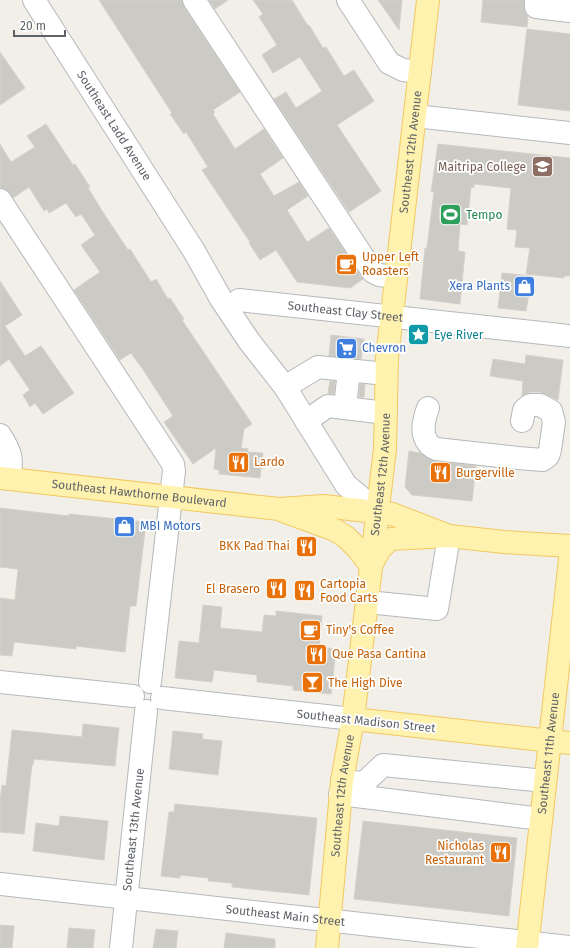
<svg xmlns="http://www.w3.org/2000/svg" width="570" height="948" font-family="'Fira Sans',sans-serif">
<rect width="100%" height="100%" fill="#f1efe8"/>
<g fill="#cccac5" stroke="#d6d1c6">
<path d="M 99,0 L 182,0 L 184,7 L 240,92 L 213,110 L 215,112 L 213,114 L 235,149 L 264,129 L 283,158 L 260,174 L 274,196 L 299,182 L 308,196 L 287,210 L 307,242 L 329,228 L 363,279 L 350,288 L 297,282 L 276,250 L 260,260 L 249,243 L 250,242 L 202,170 L 208,167 L 186,132 L 184,134 L 170,114 L 172,113 Z"/>
<path d="M 209,0 L 228,0 L 215,9 Z"/>
<path d="M 253,0 L 292,0 L 308,26 L 309,25 L 323,48 L 326,47 L 344,76 L 354,70 L 374,101 L 337,125 L 381,191 L 349,212 L 274,99 L 286,92 L 296,108 L 322,91 L 300,57 L 273,73 L 262,55 L 277,45 L 259,17 L 263,14 Z"/>
<path d="M 378,0 L 402,0 L 399,30 Z"/>
<path d="M 483,0 L 524,0 L 525,12 L 528,17 L 527,27 L 481,22 Z"/>
<path d="M 527,29 L 570,34 L 570,111 L 518,105 Z"/>
<path d="M 0,52 L 25,88 L 0,105 Z"/>
<path d="M 46,124 L 73,165 L 75,164 L 90,187 L 88,188 L 104,214 L 128,250 L 130,249 L 151,282 L 156,279 L 168,299 L 170,298 L 184,319 L 182,320 L 252,424 L 244,429 L 241,448 L 248,449 L 247,452 L 263,453 L 260,478 L 219,474 L 219,470 L 214,469 L 216,448 L 193,464 L 164,422 L 173,416 L 144,371 L 131,353 L 120,360 L 74,290 L 100,272 L 81,245 L 95,235 L 81,214 L 76,217 L 66,203 L 49,213 L 47,209 L 44,211 L 29,187 L 13,198 L 6,189 L 1,188 L 0,186 L 0,144 L 11,162 L 35,147 L 27,136 Z"/>
<path d="M 438,144 L 570,158 L 570,276 L 564,276 L 564,278 L 526,274 L 530,248 L 515,247 L 517,230 L 507,229 L 511,188 L 474,184 L 474,188 L 471,187 L 467,225 L 460,224 L 458,251 L 465,252 L 460,304 L 420,299 L 425,248 L 427,248 L 430,223 L 434,192 L 431,192 Z"/>
<path d="M 502,273 L 532,276 L 526,311 L 498,308 Z"/>
<path d="M 0,281 L 22,315 L 5,326 L 25,356 L 41,346 L 74,393 L 43,414 L 35,403 L 30,407 L 23,395 L 30,390 L 9,359 L 0,366 Z"/>
<path d="M 331,335 L 364,339 L 361,359 L 329,356 Z"/>
<path d="M 526,355 L 563,360 L 558,400 L 540,392 L 530,392 L 522,396 L 523,381 L 490,376 L 493,359 L 525,364 Z"/>
<path d="M 330,381 L 335,381 L 334,394 L 328,393 Z"/>
<path d="M 360,384 L 365,384 L 364,397 L 359,397 Z"/>
<path d="M 409,451 L 420,453 L 427,458 L 435,461 L 476,466 L 472,501 L 412,495 L 405,487 Z"/>
<path d="M 0,508 L 69,516 L 69,514 L 146,522 L 136,606 L 130,606 L 125,652 L 76,646 L 76,649 L 14,642 L 12,656 L 0,655 L 0,598 L 15,600 L 18,569 L 0,567 Z"/>
<path d="M 203,605 L 222,607 L 220,628 L 262,632 L 264,615 L 276,616 L 276,611 L 322,616 L 319,647 L 336,649 L 331,694 L 293,690 L 293,686 L 257,682 L 257,675 L 214,670 L 212,682 L 175,678 L 179,641 L 199,643 Z"/>
<path d="M 83,724 L 119,728 L 115,766 L 34,759 L 33,765 L 32,765 L 24,834 L 0,832 L 0,800 L 2,785 L 6,786 L 12,730 L 82,737 Z"/>
<path d="M 173,731 L 203,734 L 202,739 L 222,741 L 218,775 L 169,769 Z"/>
<path d="M 175,804 L 317,818 L 309,895 L 232,887 L 232,883 L 208,881 L 209,878 L 180,875 L 180,878 L 161,876 L 169,812 L 174,812 Z"/>
<path d="M 60,816 L 108,821 L 104,860 L 33,851 L 36,823 L 59,826 Z"/>
<path d="M 363,821 L 517,838 L 509,916 L 354,899 Z"/>
<path d="M 0,925 L 14,926 L 12,948 L 0,948 Z"/>
<path d="M 69,928 L 95,930 L 93,948 L 67,948 Z"/>
<path d="M 156,929 L 178,931 L 176,948 L 153,948 Z"/>
<path d="M 226,933 L 275,939 L 275,948 L 224,948 Z"/>
</g>
<g fill="none" stroke-linecap="round" stroke-linejoin="round">
<defs>
<g id="minor">
<path id="s1" d="M 34,0 L 194,251 L 221,299 L 249,341 L 285,387 L 346,485 L 378,512"/>
<path d="M 194,0 L 373,272 L 379,275 L 396,277"/>
<path d="M 348,0 L 389,63 L 403,70 L 420,72"/>
<path d="M 536,0 L 536,7 L 570,11"/>
<path d="M 415,116 L 570,133"/>
<path d="M 0,200 L 173,464 L 174,471 L 150,682"/>
<path id="s2" d="M 239,300 L 570,336"/>
<path d="M 285,387 L 318,367 L 386,374"/>
<path d="M 345,408 L 349,370"/>
<path d="M 428,408 C 424,419 420,433 428,443 C 430,446 434,448 436,449 L 518,458 L 543,460 L 548,456 L 550,450 L 554,422 L 551,411 L 540,405 L 530,405 L 524,410 L 522,421"/>
<path d="M 306,421 L 328,406 L 386,413"/>
<path d="M 0,435 C 12,454 12,457 10,479"/>
<path d="M 367,602 L 437,609 L 449,536"/>
<path d="M 0,682 L 133,696"/>
<path d="M 162,698 L 353,719"/>
<path d="M 342,781 L 364,783 L 383,765 L 545,781"/>
<path d="M 340,794 L 541,819"/>
<path id="s3" d="M 0,884 L 570,947"/>
<path id="s4" d="M 121,948 L 146,711"/>
</g>
<g id="major">
<path id="s5" d="M 0,478 L 279,509 L 324,506 L 392,514 L 449,536"/>
<path d="M 283,511 L 335,530 L 346,537 L 358,549 L 371,566"/>
<path d="M 372,563 L 380,549 L 390,539 L 449,536 L 504,542 L 570,546"/>
<path d="M 353,719 L 570,743"/>
<path id="s6" d="M 327,948 L 342,781 L 353,719 L 385,449 L 387,358 L 428,0"/>
<path id="s7" d="M 527,948 L 570,559"/>
</g>
</defs>
<use href="#minor" stroke="#b5b8bc" stroke-width="24"/>
<use href="#major" stroke="#f2c960" stroke-width="24"/>
<use href="#minor" stroke="#fff" stroke-width="22"/>
<use href="#major" stroke="#fff2af" stroke-width="22"/>
</g>
<defs>
<symbol id="university-square" viewBox="-11 -11 22 22"><rect x="-9" y="-9" width="18" height="18" rx="4" fill="#8d6e63" stroke="#fff"/><path d="M0-5L7-2L0 1L-7-2ZM-4 1L0 2.5L4 1V4Q0 6-4 4Z" fill="#fff"/></symbol>
<symbol id="stadium-square" viewBox="-11 -11 22 22"><rect x="-9" y="-9" width="18" height="18" rx="4" fill="#2e9e5b" stroke="#fff"/><path d="M0-5a6.5 5 0 1 0 0 10a6.5 5 0 1 0 0-10ZM-3.5-1.8h7v3.6h-7Z" fill="#fff"/></symbol>
<symbol id="cafe-square" viewBox="-11 -11 22 22"><rect x="-9" y="-9" width="18" height="18" rx="4" fill="#e8710a" stroke="#fff"/><path d="M-5.5-4.5H6V0H3Q3 3.5 0 3.5H-2.5Q-5.5 3.5-5.5 0ZM3-3.2v2h1.7v-2ZM-6 4.5H4V6H-6Z" fill="#fff"/></symbol>
<symbol id="shop-square" viewBox="-11 -11 22 22"><rect x="-9" y="-9" width="18" height="18" rx="4" fill="#3f7fe0" stroke="#fff"/><path d="M-5-2.5h2.3a2.7 3.5 0 0 1 5.4 0H5L5.5 6h-11ZM-1.5-2.5h3a1.5 2.3 0 0 0-3 0Z" fill="#fff"/></symbol>
<symbol id="sight-square" viewBox="-11 -11 22 22"><rect x="-9" y="-9" width="18" height="18" rx="4" fill="#0f9aa8" stroke="#fff"/><path d="M0-6L1.8-2.2L6-1.7L2.9 1.2L3.7 5.4L0 3.3L-3.7 5.4L-2.9 1.2L-6-1.7L-1.8-2.2Z" fill="#fff"/></symbol>
<symbol id="supermarket-square" viewBox="-11 -11 22 22"><rect x="-9" y="-9" width="18" height="18" rx="4" fill="#3f7fe0" stroke="#fff"/><path d="M-6-5.5h2.5l.6 2H6L4.5 2H-2.5L-4.4-4H-6ZM-1.5 3.2a1.3 1.3 0 1 0 .1 0ZM3 3.2a1.3 1.3 0 1 0 .1 0Z" fill="#fff"/></symbol>
<symbol id="restaurant-square" viewBox="-11 -11 22 22"><rect x="-9" y="-9" width="18" height="18" rx="4" fill="#e8710a" stroke="#fff"/><path d="M-5-6h1v4h1v-4h1v4h1v-4h1v5L-1.5 .5V6h-2V.5L-5-1ZM5-6V6H3V1.5H1.5Q1.5-4 5-6Z" fill="#fff"/></symbol>
<symbol id="bar-square" viewBox="-11 -11 22 22"><rect x="-9" y="-9" width="18" height="18" rx="4" fill="#e8710a" stroke="#fff"/><path d="M-6-5H6L.8 .8V4.5H3.5V6h-7V4.5H-.8V.8Z" fill="#fff"/></symbol>
</defs>
<g fill-rule="evenodd">
<use href="#university-square" x="530" y="154" width="25" height="25"/>
<use href="#stadium-square" x="438" y="202" width="25" height="25"/>
<use href="#cafe-square" x="334" y="252" width="25" height="25"/>
<use href="#shop-square" x="512" y="274" width="25" height="25"/>
<use href="#sight-square" x="406" y="322" width="25" height="25"/>
<use href="#supermarket-square" x="334" y="336" width="25" height="25"/>
<use href="#restaurant-square" x="226" y="450" width="25" height="25"/>
<use href="#restaurant-square" x="428" y="460" width="25" height="25"/>
<use href="#shop-square" x="112" y="514" width="25" height="25"/>
<use href="#restaurant-square" x="294" y="534" width="25" height="25"/>
<use href="#restaurant-square" x="264" y="576" width="25" height="25"/>
<use href="#restaurant-square" x="292" y="578" width="25" height="25"/>
<use href="#cafe-square" x="298" y="618" width="25" height="25"/>
<use href="#restaurant-square" x="304" y="642" width="25" height="25"/>
<use href="#bar-square" x="300" y="670" width="25" height="25"/>
<use href="#restaurant-square" x="488" y="840" width="25" height="25"/>
</g>
<g text-anchor="middle" dominant-baseline="central" stroke-width="3.5" stroke-linejoin="round" paint-order="stroke">
<g font-size="12" fill="#5f6368" stroke="#fff">
<text stroke="none"><textPath href="#s1" startOffset="149">Southeast Ladd Avenue</textPath></text>
<text stroke="none"><textPath href="#s6" startOffset="801">Southeast 12th Avenue</textPath></text>
<text stroke="none"><textPath href="#s2" startOffset="107">Southeast Clay Street</textPath></text>
<text stroke="none"><textPath href="#s6" startOffset="477">Southeast 12th Avenue</textPath></text>
<text stroke="none"><textPath href="#s5" startOffset="140">Southeast Hawthorne Boulevard</textPath></text>
<text transform="translate(366 721) rotate(6)">Southeast Madison Street</text>
<text stroke="none"><textPath href="#s7" startOffset="196">Southeast 11th Avenue</textPath></text>
<text stroke="none"><textPath href="#s6" startOffset="153">Southeast 12th Avenue</textPath></text>
<text stroke="none"><textPath href="#s4" startOffset="119">Southeast 13th Avenue</textPath></text>
<text stroke="none"><textPath href="#s3" startOffset="287">Southeast Main Street</textPath></text>
</g>
<g font-size="12" fill="#785e54" stroke="#fff" text-anchor="end">
<text x="526" y="167">Maitripa College</text>
</g>
<g font-size="12" fill="#27864d" stroke="#fff" text-anchor="start">
<text x="466" y="215">Tempo</text>
</g>
<g font-size="12" fill="#c56008" stroke="#fff" text-anchor="start">
<text x="362" y="257">Upper Left<tspan x="362" dy="14">Roasters</tspan></text>
<text x="254" y="462">Lardo</text>
<text x="456" y="473">Burgerville</text>
<text x="290" y="546" text-anchor="end">BKK Pad Thai</text>
<text x="320" y="584">Cartopia<tspan x="320" dy="14">Food Carts</tspan></text>
<text x="260" y="589" text-anchor="end">El Brasero</text>
<text x="326" y="630">Tiny's Coffee</text>
<text x="332" y="654">Que Pasa Cantina</text>
<text x="328" y="683">The High Dive</text>
<text x="484" y="846" text-anchor="end">Nicholas<tspan x="484" dy="14">Restaurant</tspan></text>
</g>
<g font-size="12" fill="#366cbe" stroke="#fff" text-anchor="start">
<text x="510" y="286" text-anchor="end">Xera Plants</text>
<text x="362" y="348">Chevron</text>
<text x="140" y="526">MBI Motors</text>
</g>
<g font-size="12" fill="#0d838f" stroke="#fff" text-anchor="start">
<text x="434" y="335">Eye River</text>
</g>
</g>
<path d="M14 30v6h51v-6" fill="none" stroke="#5f6368" stroke-width="2"/>
<text x="20" y="30" font-size="12" fill="#5f6368" stroke="#ffffff" stroke-width="3" paint-order="stroke">20 m</text>
</svg>
